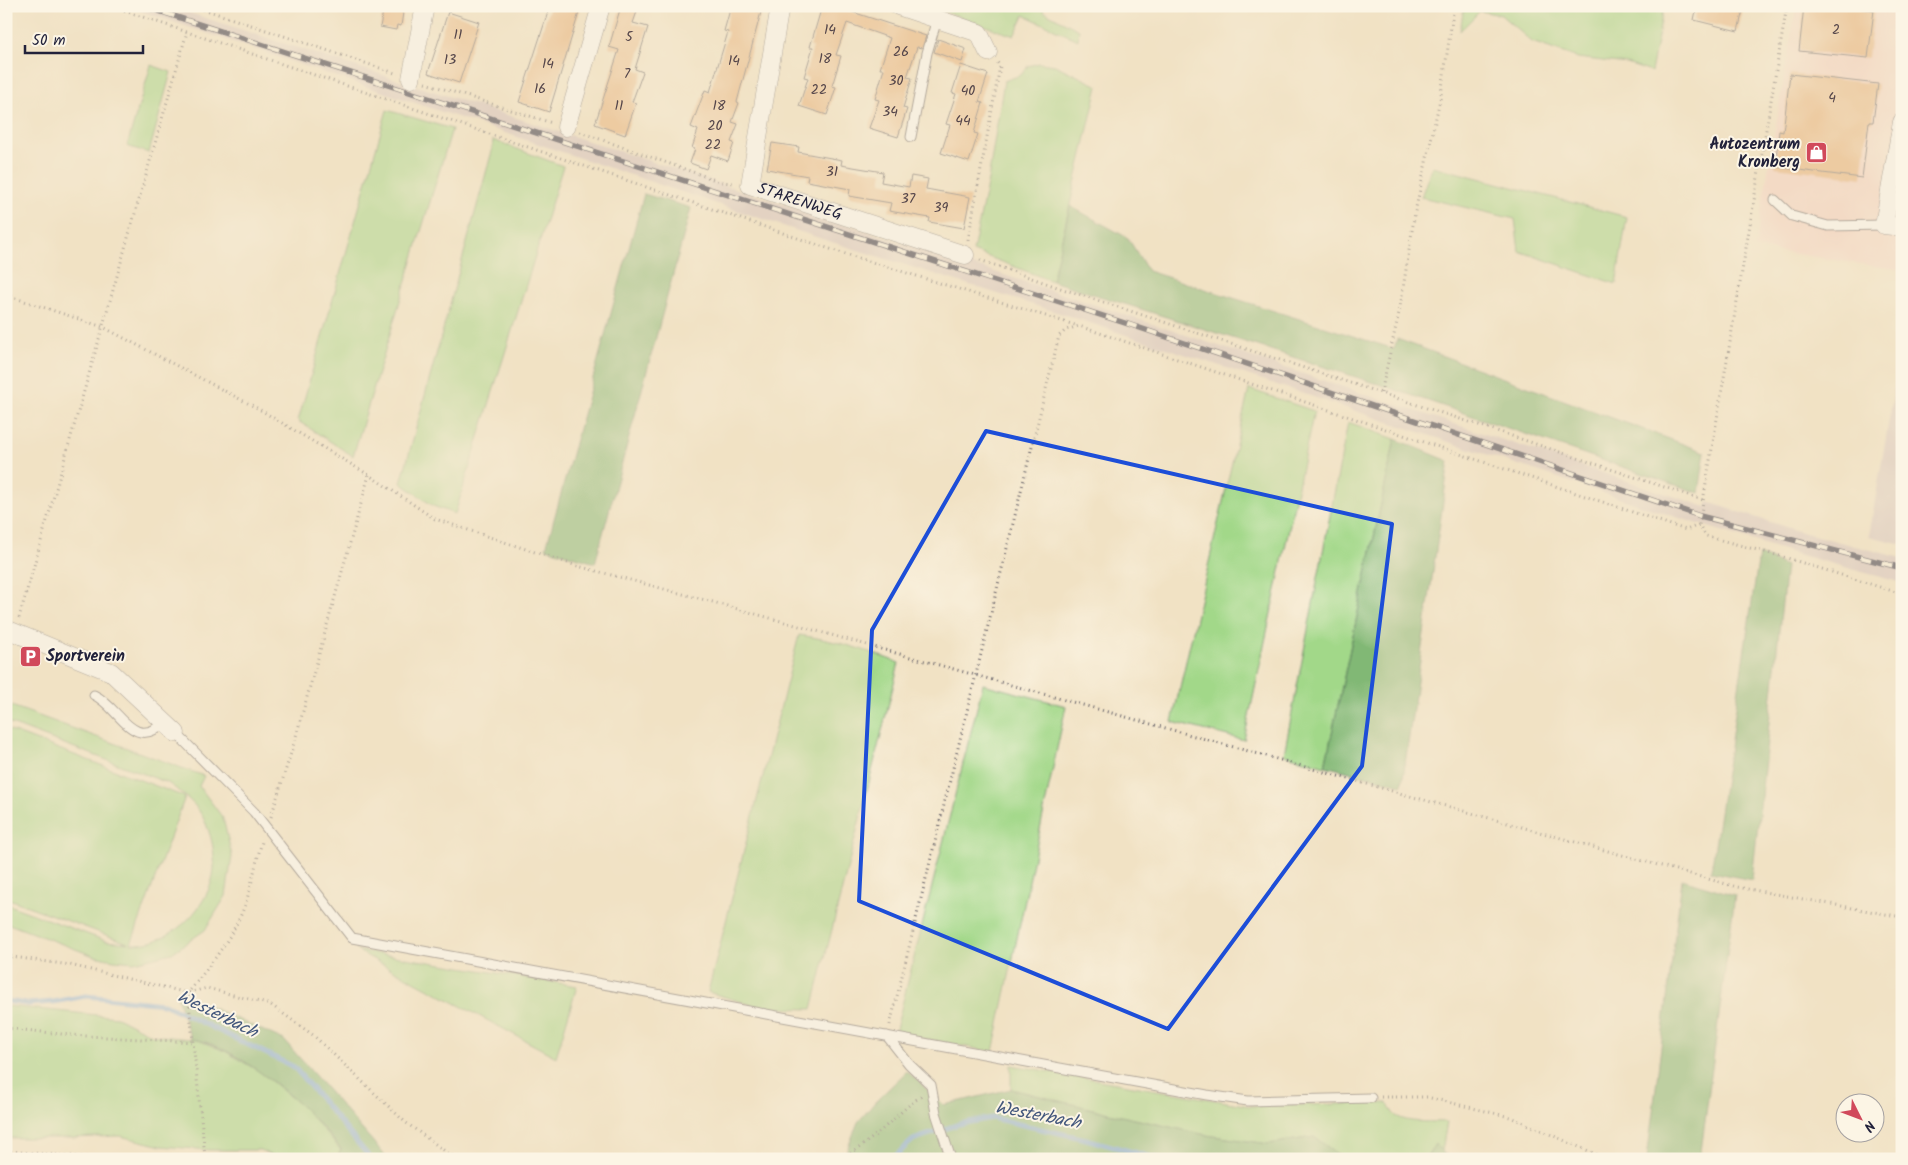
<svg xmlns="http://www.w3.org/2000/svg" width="1908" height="1165" font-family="Kalam,sans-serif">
<rect width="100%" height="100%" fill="#fcf5e5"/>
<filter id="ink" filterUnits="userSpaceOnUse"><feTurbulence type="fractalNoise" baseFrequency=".02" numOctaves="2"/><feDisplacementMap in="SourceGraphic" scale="10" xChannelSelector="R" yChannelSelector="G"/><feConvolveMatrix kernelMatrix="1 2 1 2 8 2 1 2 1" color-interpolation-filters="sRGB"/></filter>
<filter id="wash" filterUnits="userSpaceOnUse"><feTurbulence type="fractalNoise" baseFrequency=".0096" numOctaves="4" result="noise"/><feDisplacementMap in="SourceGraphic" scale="20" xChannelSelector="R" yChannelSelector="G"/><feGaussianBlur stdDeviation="1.12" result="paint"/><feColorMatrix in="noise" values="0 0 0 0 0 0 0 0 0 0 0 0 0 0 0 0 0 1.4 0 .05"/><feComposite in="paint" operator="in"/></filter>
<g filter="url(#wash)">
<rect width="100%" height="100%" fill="#f1e2c4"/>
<path fill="#f7d1c6" d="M 1796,6 L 1902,6 L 1902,270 L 1755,248 Z"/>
<g fill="#d2bfbf">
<path d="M 126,6 L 168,6 L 995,272 L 1706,507 L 1708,502 L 1801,532 L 1902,558 L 1902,583 L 1790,552 L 1676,517 L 1066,315 L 819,238 Z"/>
<path d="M 1902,345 L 1902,544 L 1869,536 Z"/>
</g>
<g fill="#a2d889" stroke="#627d62">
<path d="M 929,6 L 1044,6 L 1043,11 L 1079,30 L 1078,40 L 1024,15 L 1014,36 Z"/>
<path d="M 1464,6 L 1664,6 L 1651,72 L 1627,64 L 1578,58 L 1532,42 L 1501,15 L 1480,11 L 1460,31 Z"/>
<path d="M 1039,63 L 1055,65 L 1098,86 L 1052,281 L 973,251 L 988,180 L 1004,81 L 1021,75 L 1028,66 Z"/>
<path d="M 151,65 L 171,72 L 149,153 L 127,146 Z"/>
<path d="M 387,110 L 452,129 L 353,456 L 298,421 Z"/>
<path d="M 493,140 L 563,166 L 455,514 L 433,506 L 401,483 L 492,151 Z"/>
<path d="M 1432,166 L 1627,217 L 1616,284 L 1519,251 L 1515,219 L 1421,197 Z"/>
<path d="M 1249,389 L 1314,411 L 1244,740 L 1172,722 Z"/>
<path d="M 1348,422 L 1395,439 L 1325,766 L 1284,754 Z"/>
<path d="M 799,635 C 835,640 866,650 899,663 L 812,1009 L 762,1008 L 708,992 Z"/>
<path d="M 983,684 L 1066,706 L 993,1052 L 895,1033 Z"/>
<path d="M 6,704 L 204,776 L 199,786 L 223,818 L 232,856 L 226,896 L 205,930 L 172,953 L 134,962 L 114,960 L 94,956 L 6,923 L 6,904 L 106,941 L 128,943 L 6,898 L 6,729 L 185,797 L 131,944 C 168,946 205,912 213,876 C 216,859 213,840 206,824 C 199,805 183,794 168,783 L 6,722 Z"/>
<path d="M 356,950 L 577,986 L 556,1057 Z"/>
<path d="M 6,1006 L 117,1017 L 152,1035 L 198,1040 L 225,1051 L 260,1072 L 303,1107 L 341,1150 L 337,1159 L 280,1159 L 260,1150 L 209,1150 L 161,1146 L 120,1136 L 71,1138 L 6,1138 Z"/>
<path d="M 1011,1065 L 1250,1106 L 1387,1103 C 1390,1107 1392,1113 1396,1116 C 1409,1124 1431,1121 1447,1122 L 1442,1151 L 1435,1144 L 1426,1159 L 1344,1159 L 1314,1137 L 1269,1144 L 1206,1135 L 1121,1116 L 1011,1089 Z"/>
</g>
<g fill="#81b875" stroke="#526d58">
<path d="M 644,194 L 691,208 L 595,563 L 546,548 Z"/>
<path d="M 1070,206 L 1128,238 L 1148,271 L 1394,349 L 1397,339 L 1705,452 L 1699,493 L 1378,384 L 1052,281 Z"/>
<path d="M 1395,439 L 1449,461 L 1402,785 L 1325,766 Z"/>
<path d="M 1759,555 L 1786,566 L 1752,880 L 1711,872 Z"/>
<path d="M 1682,879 L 1735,895 L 1700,1159 L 1647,1159 Z"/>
<path d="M 175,991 L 284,1040 L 388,1159 L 337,1159 L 341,1149 C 329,1135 316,1120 302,1107 C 278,1084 225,1042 191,1039 Z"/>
<path d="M 907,1071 L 944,1105 L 1011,1089 L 1121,1116 L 1206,1135 L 1269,1144 L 1314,1137 L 1344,1159 L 842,1159 L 845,1155 L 858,1122 L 876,1101 Z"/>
<path d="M 1435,1144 L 1449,1159 L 1426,1159 Z"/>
</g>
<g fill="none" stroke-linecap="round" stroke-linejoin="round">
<g stroke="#72a5de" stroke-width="5">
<path d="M 6,1001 L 28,1004 L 53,1002 L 86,996 L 164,1004 L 294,1067 L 371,1159"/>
<path d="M 892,1159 L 913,1140 L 959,1124 L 992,1118 L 1086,1139 L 1158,1159"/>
</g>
</g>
<g id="blocks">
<g fill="#e8af77">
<path d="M 384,6 L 404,6 L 401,26 L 397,25 L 396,30 L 380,27 Z"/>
<path d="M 550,6 L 581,6 L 549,112 L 519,102 Z"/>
<path d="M 621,6 L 639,6 L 633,23 L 648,27 L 635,69 L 643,72 L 632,102 L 636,103 L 625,135 L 595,124 L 619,50 L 609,47 Z"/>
<path d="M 731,6 L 756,6 L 755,10 L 761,12 L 737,102 L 739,103 L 732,122 L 738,124 L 731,142 L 734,143 L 728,161 L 711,155 L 706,169 L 690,163 L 695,149 L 692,148 L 698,130 L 691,127 L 705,90 L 710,92 L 728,32 L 724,31 Z"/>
<path d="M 822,6 L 834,6 L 926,36 L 922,48 L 917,47 L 907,77 L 912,78 L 903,108 L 907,109 L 898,137 L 869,128 L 879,100 L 875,99 L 884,69 L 880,69 L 890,38 L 847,23 L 836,55 L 841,56 L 832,86 L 836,87 L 827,115 L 799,106 L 808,78 L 804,77 L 813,47 L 810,47 Z"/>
<path d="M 1697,6 L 1744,6 L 1738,31 L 1694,20 Z"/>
<path d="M 1804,6 L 1838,6 L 1874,10 L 1868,58 L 1799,51 Z"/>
<path d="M 448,12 L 479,22 L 459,83 L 428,73 Z"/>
<path d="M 938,39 L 966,49 L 962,62 L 934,52 Z"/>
<path d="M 961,65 L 988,74 L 979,102 L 983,103 L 974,133 L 978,134 L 969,162 L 941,153 L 950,125 L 946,124 L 956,94 L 952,93 Z"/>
<path d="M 1790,74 L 1878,84 L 1873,122 L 1869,122 L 1862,178 L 1775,167 L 1779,131 L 1783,132 Z"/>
<path d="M 772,143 L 799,147 L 798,152 L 842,160 L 841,165 L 883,172 L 881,182 L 909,187 L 911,176 L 928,179 L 926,189 L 970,197 L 964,228 L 929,222 L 930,218 L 889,211 L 891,203 L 849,196 L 850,189 L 807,181 L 808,176 L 767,169 Z"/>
</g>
</g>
</g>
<g filter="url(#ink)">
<use href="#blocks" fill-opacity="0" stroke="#6a656b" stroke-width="1"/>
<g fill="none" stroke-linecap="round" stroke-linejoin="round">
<defs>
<g id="service">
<path d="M 911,137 L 927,53 L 937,19"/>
<path d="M 1775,200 L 1792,216 L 1828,226 L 1884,225"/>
<path d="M 94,695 C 119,706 133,753 164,722"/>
<path d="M 176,733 L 254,812 L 352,938 L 1207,1095 L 1248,1101 L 1371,1098"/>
<path d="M 887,1036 L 909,1064 L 931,1085 L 936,1113 L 951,1159"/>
</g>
<g id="minor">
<path id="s1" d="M 780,6 L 750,185 L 965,255"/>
<path d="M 898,6 L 979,33 L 988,52"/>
<path d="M 411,79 L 425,6"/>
<path d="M 1902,122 L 1884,225 L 1902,227"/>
<path d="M 566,127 L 601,6"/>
<path d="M 6,629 L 111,672 L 176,733"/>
</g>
</defs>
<use href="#service" stroke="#6a656b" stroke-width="11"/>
<use href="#minor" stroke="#6a656b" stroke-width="19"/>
<g stroke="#6a656b" stroke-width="3" stroke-dasharray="1 4" stroke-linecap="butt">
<path d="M 110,6 L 836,251 L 1078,326"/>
<path d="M 194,6 L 398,74"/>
<path d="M 1787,6 L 1699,525 L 1706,536 L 1787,558 L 1902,594"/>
<path d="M 425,83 L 552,123"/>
<path d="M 580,132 L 721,182 L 735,183"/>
<path d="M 968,240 L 1000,66 L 997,62"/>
<path d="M 980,260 L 1063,289 L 1497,431 L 1703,500"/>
<path d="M 6,295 L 103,327 L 257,408 L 369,475 L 435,519 L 574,565 L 709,601 L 1737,887 L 1902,917"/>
<path d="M 1381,393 L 1400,308 L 1415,212 L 1441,95 L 1454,6"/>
<path d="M 19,618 L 187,32"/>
<path d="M 271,817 L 295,740 L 369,475"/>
<path d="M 6,956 L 70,965 L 188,993 C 206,970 226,946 239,919 C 251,895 254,867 262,842"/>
<path d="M 890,1025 L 1059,336 L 1066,330 L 1079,326 L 1686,530 L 1699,525"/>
<path d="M 6,1028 L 70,1035 L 193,1042"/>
<path d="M 1381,1097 L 1427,1097 L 1510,1117 L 1607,1159"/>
<path d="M 6,1151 L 109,1159"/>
<path d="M 205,1156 L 188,993 L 207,988 L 271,1005 L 313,1035 L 405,1122 L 456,1159"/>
<path d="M 181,1159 L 218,1156 L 241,1159"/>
<path d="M 842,1159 C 858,1149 872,1139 886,1126 C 899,1115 907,1105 922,1096"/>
</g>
<use href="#service" stroke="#fff" stroke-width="9"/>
<use href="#minor" stroke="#fff" stroke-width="18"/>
<defs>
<path id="rail" d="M 143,6 L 1131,325 L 1700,516 L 1902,568"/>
</defs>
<use href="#rail" stroke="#22223b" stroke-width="5.5"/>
<use href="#rail" stroke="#fcf5e5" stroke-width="4" stroke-dasharray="11" stroke-linecap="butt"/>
</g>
</g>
<path d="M0 0H1908V1165H0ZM 986,431 L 1392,524 L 1362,766 L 1168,1029 L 859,901 L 872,630 Z" fill="#f1e2c4" fill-opacity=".55" fill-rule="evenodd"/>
<path fill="none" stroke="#1d4ed8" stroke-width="4" stroke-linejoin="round" d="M 986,431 L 1392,524 L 1362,766 L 1168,1029 L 859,901 L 872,630 Z"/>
<defs>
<symbol id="shop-square" viewBox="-11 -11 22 22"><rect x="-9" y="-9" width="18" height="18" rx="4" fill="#d1495b" stroke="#fcf5e5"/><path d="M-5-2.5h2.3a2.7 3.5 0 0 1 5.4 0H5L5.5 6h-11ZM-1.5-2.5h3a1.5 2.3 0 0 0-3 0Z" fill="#fff"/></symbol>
<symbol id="parking-square" viewBox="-11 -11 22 22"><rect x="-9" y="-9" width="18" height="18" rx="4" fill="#d1495b" stroke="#fcf5e5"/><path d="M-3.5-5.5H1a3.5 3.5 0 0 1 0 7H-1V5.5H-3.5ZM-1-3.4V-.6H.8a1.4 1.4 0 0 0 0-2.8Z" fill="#fff"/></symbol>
</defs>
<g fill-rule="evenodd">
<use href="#shop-square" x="1804" y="140" width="25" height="25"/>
<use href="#parking-square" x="18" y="644" width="25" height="25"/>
</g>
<g text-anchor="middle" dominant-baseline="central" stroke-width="4" stroke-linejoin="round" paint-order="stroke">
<g font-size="14" fill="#54454a">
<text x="830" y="30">14</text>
<text x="1836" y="30">2</text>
<text x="458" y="35">11</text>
<text x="629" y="37">5</text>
<text x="901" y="52">26</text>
<text x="825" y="59">18</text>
<text x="450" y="60">13</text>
<text x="734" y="61">14</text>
<text x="548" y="64">14</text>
<text x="627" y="74">7</text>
<text x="896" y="81">30</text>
<text x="540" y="89">16</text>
<text x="819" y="90">22</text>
<text x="968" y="91">40</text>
<text x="1832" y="98">4</text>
<text x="619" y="106">11</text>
<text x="719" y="106">18</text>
<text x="890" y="112">34</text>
<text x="963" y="121">44</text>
<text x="715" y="126">20</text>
<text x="713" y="145">22</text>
<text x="832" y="172">31</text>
<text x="908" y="199">37</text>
<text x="941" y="208">39</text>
</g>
<g font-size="16" font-weight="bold" fill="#22223b" stroke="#fcf5e5" text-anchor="end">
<text x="1800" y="144">Autozentrum<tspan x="1800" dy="18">Kronberg</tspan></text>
<text x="46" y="656" text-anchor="start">Sportverein</text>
</g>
<g font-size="16" fill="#22223b" stroke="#fcf5e5">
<text stroke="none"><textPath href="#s1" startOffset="234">STARENWEG</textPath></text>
</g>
<g font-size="18" font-style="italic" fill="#42567c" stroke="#fcf5e5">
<text transform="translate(217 1015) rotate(26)">Westerbach</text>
<text transform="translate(1038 1116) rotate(11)">Westerbach</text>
</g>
</g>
<rect width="1908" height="1165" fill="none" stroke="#fcf5e5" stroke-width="25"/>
<g transform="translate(1860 1118) rotate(132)"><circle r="24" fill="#fcf5e5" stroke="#a5a1a1"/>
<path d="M0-4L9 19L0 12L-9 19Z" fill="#d1495b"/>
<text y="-8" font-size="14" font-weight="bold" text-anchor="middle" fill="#22223b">N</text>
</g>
<path d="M25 45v8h118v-8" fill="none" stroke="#22223b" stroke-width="2.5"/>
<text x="32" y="45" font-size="15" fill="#22223b" stroke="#fcf5e5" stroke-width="4" paint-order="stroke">50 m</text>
</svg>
